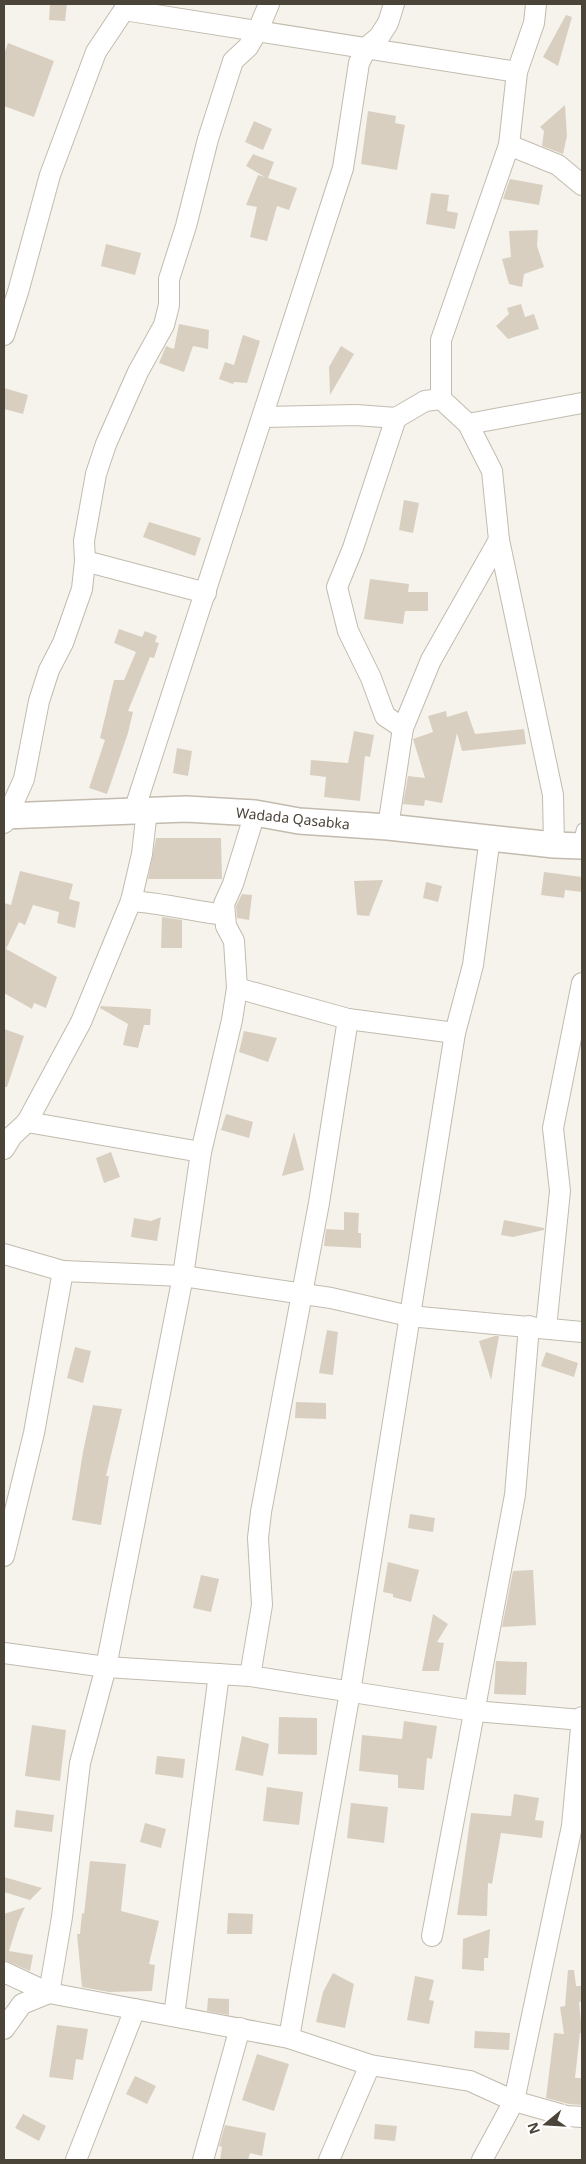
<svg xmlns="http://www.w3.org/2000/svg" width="586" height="2164" font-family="'Noto Sans',sans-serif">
<rect width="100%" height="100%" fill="#f6f3ec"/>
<g fill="#d8cfc1">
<path d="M 50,4 L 67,4 L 65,21 L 49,20 Z"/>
<path d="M 566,15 L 572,17 L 558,66 L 543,57 Z"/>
<path d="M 8,43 L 54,61 L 34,117 L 4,106 L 4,54 Z"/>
<path d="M 565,105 L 567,136 L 563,154 L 542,146 L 544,131 L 540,127 Z"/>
<path d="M 368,111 L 396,116 L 395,123 L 405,125 L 397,170 L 361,164 Z"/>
<path d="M 254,121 L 272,129 L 263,150 L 245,142 Z"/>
<path d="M 253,154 L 274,162 L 268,178 L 297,188 L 289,210 L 277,206 L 267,241 L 250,237 L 257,207 L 246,205 L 258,175 L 265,177 L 246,166 Z"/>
<path d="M 510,179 L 543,185 L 539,205 L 503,199 Z"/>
<path d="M 431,193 L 449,195 L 447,211 L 458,213 L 455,229 L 426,224 Z"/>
<path d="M 538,230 L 537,246 L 544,267 L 524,274 L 522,287 L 509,284 L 502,259 L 511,257 L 509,231 Z"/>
<path d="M 106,244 L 141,253 L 135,275 L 101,266 Z"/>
<path d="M 521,304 L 525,317 L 534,314 L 539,329 L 508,339 L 496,326 L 509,314 L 507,308 Z"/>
<path d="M 179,324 L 209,330 L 208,349 L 193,346 L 184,372 L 159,363 L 166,346 L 174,349 Z"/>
<path d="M 243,335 L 260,341 L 247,383 L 234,382 L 233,384 L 219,379 L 225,362 L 234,365 Z"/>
<path d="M 341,346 L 354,354 L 330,395 L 329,367 Z"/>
<path d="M 4,388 L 28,395 L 23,414 L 4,409 Z"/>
<path d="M 404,500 L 419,503 L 413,533 L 399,530 Z"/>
<path d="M 149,522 L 201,538 L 195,556 L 143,537 Z"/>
<path d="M 370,579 L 409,584 L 408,592 L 428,592 L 428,611 L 405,611 L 403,624 L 364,619 Z"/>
<path d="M 119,629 L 142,637 L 145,631 L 157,636 L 155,642 L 159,643 L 154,658 L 150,657 L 128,711 L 133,712 L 128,733 L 107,794 L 89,788 L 105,740 L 100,738 L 114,680 L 124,680 L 136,652 L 114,643 Z"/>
<path d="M 446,711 L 447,717 L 467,711 L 475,734 L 524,729 L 526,744 L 462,751 L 457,733 L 442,803 L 425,800 L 424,806 L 403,804 L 408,776 L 425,778 L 413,739 L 433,732 L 428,716 Z"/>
<path d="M 354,731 L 374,735 L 370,757 L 365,756 L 360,801 L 324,797 L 326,777 L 310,775 L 311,760 L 348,763 Z"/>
<path d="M 177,748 L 192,751 L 188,776 L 173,773 Z"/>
<path d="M 156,838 L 221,838 L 222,879 L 148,879 Z"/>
<path d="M 20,871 L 73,884 L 69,899 L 80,902 L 75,928 L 57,923 L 59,912 L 33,905 L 25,925 L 19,922 L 6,949 L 57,977 L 46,1008 L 34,1003 L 32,1009 L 4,993 L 4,903 L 11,905 Z"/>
<path d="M 544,872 L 582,877 L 582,892 L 565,890 L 564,898 L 541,895 Z"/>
<path d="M 383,880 L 369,916 L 357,915 L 354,881 Z"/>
<path d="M 426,882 L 442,886 L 438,902 L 423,898 Z"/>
<path d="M 242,894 L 252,895 L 249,920 L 237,918 L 236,906 Z"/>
<path d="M 162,917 L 182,920 L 182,948 L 161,948 Z"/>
<path d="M 101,1006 L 151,1009 L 150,1025 L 144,1025 L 138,1048 L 123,1045 L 128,1024 L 100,1008 Z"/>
<path d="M 4,1029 L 24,1036 L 7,1087 L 4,1087 Z"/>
<path d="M 244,1031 L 277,1038 L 268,1062 L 239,1052 Z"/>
<path d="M 226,1114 L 253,1122 L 249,1138 L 221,1130 Z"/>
<path d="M 294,1132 L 304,1170 L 282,1176 Z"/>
<path d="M 111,1152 L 120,1177 L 104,1183 L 96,1158 Z"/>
<path d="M 344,1212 L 359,1213 L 358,1233 L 361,1233 L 361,1248 L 324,1246 L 326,1229 L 344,1230 Z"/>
<path d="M 161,1217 L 157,1241 L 131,1237 L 134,1218 L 151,1221 Z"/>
<path d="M 504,1220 L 544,1228 L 544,1230 L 513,1237 L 501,1235 Z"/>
<path d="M 327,1330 L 338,1332 L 333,1375 L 319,1373 Z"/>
<path d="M 495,1336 L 499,1336 L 491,1380 L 479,1341 Z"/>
<path d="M 75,1347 L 91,1351 L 83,1383 L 67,1378 Z"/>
<path d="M 546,1352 L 578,1363 L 574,1377 L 541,1366 Z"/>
<path d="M 296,1402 L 326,1403 L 326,1419 L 295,1418 Z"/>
<path d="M 93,1405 L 122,1409 L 106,1476 L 109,1476 L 101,1525 L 72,1520 L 83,1452 Z"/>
<path d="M 410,1514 L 435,1518 L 433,1532 L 408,1528 Z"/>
<path d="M 388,1562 L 419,1570 L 411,1602 L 393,1597 L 393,1594 L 383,1592 Z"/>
<path d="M 533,1570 L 536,1625 L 502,1627 L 513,1571 Z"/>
<path d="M 201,1575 L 219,1579 L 211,1612 L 193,1608 Z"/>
<path d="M 433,1614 L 448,1624 L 437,1642 L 444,1643 L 439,1671 L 422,1671 Z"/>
<path d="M 496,1661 L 527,1662 L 526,1695 L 494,1694 Z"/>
<path d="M 279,1717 L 317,1718 L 317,1755 L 278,1754 Z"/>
<path d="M 404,1721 L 437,1726 L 432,1759 L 427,1758 L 424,1790 L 398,1788 L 398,1775 L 359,1771 L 362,1735 L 402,1739 Z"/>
<path d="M 32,1725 L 66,1730 L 60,1781 L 25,1776 Z"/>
<path d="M 242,1736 L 269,1744 L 263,1776 L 235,1770 Z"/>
<path d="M 157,1756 L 185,1759 L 183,1778 L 155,1774 Z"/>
<path d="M 267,1787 L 303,1792 L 299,1825 L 263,1821 Z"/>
<path d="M 514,1794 L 539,1798 L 535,1820 L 544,1821 L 542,1838 L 501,1833 L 492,1884 L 488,1883 L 487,1916 L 457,1915 L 471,1813 L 511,1816 Z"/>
<path d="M 351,1803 L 388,1807 L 384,1843 L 347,1838 Z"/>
<path d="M 16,1810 L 54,1815 L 52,1832 L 14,1827 Z"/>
<path d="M 145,1823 L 166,1829 L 161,1848 L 140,1842 Z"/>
<path d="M 90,1861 L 126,1864 L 121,1911 L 159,1921 L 149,1964 L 155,1965 L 152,1991 L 109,1992 L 82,1987 L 77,1934 L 80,1934 L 82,1913 L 84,1914 Z"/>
<path d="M 4,1877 L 42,1888 L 30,1900 L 4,1892 Z"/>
<path d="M 25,1907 L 18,1922 L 9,1951 L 33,1955 L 30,1971 L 4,1960 L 4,1914 Z"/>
<path d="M 228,1913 L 253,1914 L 252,1934 L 227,1934 Z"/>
<path d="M 490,1929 L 488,1958 L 484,1958 L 484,1971 L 462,1969 L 463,1939 Z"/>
<path d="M 568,1970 L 574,1970 L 576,1986 L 582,1986 L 582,2002 L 579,2002 L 582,2033 L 580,2033 L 575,2078 L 582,2078 L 582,2105 L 569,2104 L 546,2098 L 554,2033 L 564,2034 L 560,2007 L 565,2006 Z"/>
<path d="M 333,1973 L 354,1984 L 345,2028 L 316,2022 L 323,1992 Z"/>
<path d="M 415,1976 L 434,1980 L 429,2000 L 434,2001 L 429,2024 L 407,2020 Z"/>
<path d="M 208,1998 L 229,1999 L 229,2015 L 207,2011 Z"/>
<path d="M 57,2025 L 88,2029 L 83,2060 L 76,2059 L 73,2080 L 49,2077 Z"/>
<path d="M 475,2031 L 510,2033 L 509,2050 L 474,2048 Z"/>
<path d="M 257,2054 L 289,2064 L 274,2111 L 242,2100 Z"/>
<path d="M 135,2076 L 156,2086 L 147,2104 L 126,2094 Z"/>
<path d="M 23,2114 L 46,2126 L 39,2141 L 15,2128 Z"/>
<path d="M 375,2124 L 397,2126 L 395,2141 L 374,2139 Z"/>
<path d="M 225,2125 L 266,2133 L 262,2156 L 250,2153 L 248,2160 L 220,2160 L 222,2147 L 219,2146 Z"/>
</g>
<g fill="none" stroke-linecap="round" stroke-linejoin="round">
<defs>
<path id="service" d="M 578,845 L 582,829"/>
<g id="minor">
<path d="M 124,10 L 517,72"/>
<path d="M 509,145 L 558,165 L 582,185"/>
<path d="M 4,335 L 18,292 L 50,175 L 96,52 L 128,4"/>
<path d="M 441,399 L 468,424 L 492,471 L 499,540 L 553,795 L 554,845"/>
<path d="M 264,417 L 356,415 L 396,418 L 425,401 L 441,399 L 441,340 L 509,145 L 517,72 L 534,23 L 536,4"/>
<path d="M 396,418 L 353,548 L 337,587 L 348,631 L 371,678 L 385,716 L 403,728"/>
<path d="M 468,424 L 582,403"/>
<path d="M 85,561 L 206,593"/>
<path d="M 134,811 L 343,168 L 359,63 L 367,47 L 379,37 L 388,23 L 394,4"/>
<path d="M 4,823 L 24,779 L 39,701 L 49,670 L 63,643 L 82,589 L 85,561 L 84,541 L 96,474 L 106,444 L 138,372 L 164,325 L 169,305 L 169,279 L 186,226 L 208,139 L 233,61 L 248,47 L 258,30 L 269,4"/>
<path d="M 388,827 L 403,728 L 431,660 L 499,540"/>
<path d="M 131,901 C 162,903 192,911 224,915"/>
<path d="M 237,988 L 348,1019 L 455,1033"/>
<path d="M 27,1122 L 201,1152"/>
<path d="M 4,1149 L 12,1136 L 27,1122 L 81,1022 L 131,901 L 142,854 L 147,810"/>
<path d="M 4,1254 L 63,1271"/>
<path d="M 546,1328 L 560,1191 L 553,1128 L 582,983"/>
<path d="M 4,1556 L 34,1433 L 63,1271 L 183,1276 L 331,1298 L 409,1316 L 582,1332"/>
<path d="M 4,1653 L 106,1667 L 250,1676 L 474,1711 L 582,1720"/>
<path d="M 250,1676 L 262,1605 L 258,1538 L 261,1512 L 319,1203 L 348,1019"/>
<path d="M 432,1936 L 515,1495 L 529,1326"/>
<path d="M 4,1972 L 49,1993 L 289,2038 L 370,2065 L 470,2081 L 514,2101 L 567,2116 L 582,2117"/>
<path d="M 174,2016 L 219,1674"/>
<path d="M 4,2029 L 22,2004 L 49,1993 L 62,1917 L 80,1763 L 106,1667 L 183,1276 L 201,1152 L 232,1020 L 237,988 L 234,941 L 226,926 L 224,904 L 233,884 L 255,813"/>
<path d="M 289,2038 L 350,1692 L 455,1033 L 473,965 L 490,837"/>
<path d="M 76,2160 L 135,2009"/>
<path d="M 203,2160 L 240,2028"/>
<path d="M 329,2160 L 370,2065"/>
<path d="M 482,2160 L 514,2101 L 572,1826 L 582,1717"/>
</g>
<path id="tertiary" d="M 4,816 L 186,809 L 255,813 L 299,821 L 388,827 L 554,845 L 582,846"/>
</defs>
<use href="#service" stroke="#c2bbae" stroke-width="12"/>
<use href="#minor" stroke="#c2bbae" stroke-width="22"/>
<use href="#tertiary" stroke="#c2bbae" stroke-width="28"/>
<use href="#service" stroke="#fff" stroke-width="10"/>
<use href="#minor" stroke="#fff" stroke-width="20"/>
<use href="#tertiary" stroke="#fff" stroke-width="25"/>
</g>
<g text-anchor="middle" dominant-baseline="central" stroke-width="5" stroke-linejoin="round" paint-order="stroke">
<g font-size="14" fill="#4b4439" stroke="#fff">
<text transform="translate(293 818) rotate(6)">Wadada Qasabka</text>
</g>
</g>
<rect width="586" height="2164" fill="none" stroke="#4b4439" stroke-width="10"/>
<g transform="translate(546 2124) rotate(252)" stroke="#ffffff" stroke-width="4" paint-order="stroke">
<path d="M0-4L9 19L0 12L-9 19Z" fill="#4b4439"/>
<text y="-8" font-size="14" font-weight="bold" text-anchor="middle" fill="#4b4439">N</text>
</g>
</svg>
